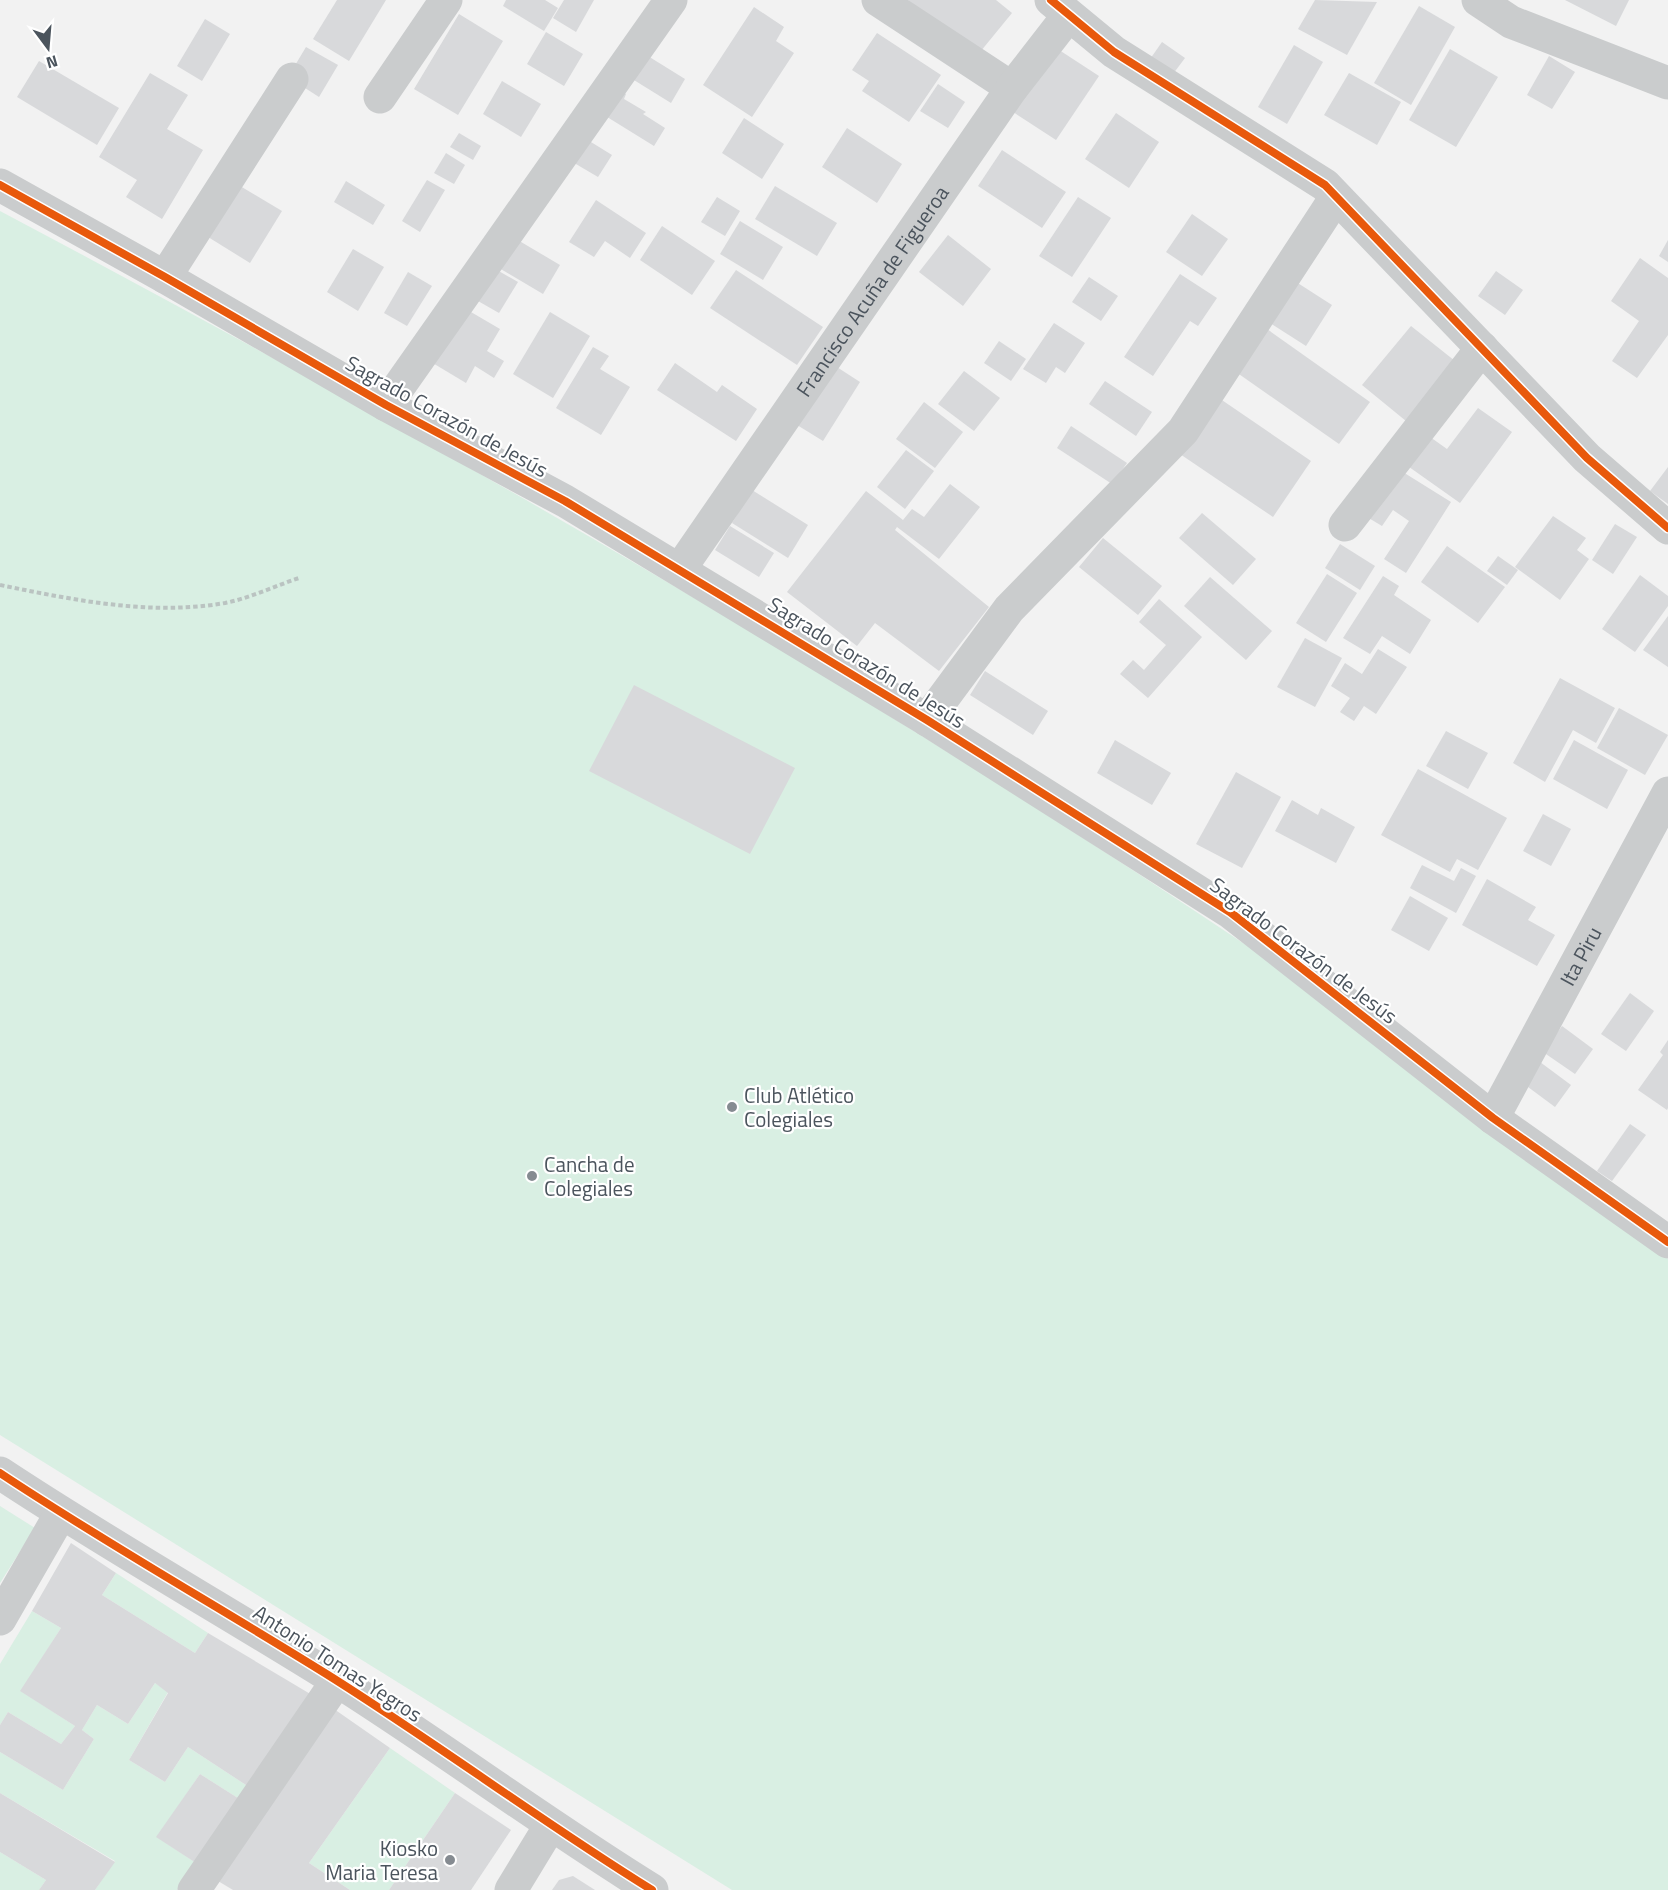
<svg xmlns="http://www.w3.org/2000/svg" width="1668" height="1890" font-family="'Titillium Web',sans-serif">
<rect width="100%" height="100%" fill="#f2f2f2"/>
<g fill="#d9efe3">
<path d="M 0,211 C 429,438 852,680 1255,951 C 1304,984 1350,1022 1398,1057 C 1488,1125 1578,1192 1668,1259 L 1668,1890 L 732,1890 L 0,1435 Z"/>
<path d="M 0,1506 L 35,1528 L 0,1583 Z"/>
<path d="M 116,1573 L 208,1633 L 195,1653 L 102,1595 Z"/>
<path d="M 32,1611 L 61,1628 L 21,1691 L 75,1726 L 61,1744 L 8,1712 L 0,1725 L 0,1664 Z"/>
<path d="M 155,1683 L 168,1692 L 129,1760 L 165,1782 L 188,1747 L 249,1787 L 241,1800 L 200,1774 L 157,1837 L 196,1863 L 177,1890 L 95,1890 L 115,1861 L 0,1793 L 0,1752 L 63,1790 L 94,1739 L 82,1730 L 97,1705 L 128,1724 Z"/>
<path d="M 390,1748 L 455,1793 L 389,1890 L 350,1890 L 309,1863 Z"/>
<path d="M 0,1852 L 46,1880 L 39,1890 L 0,1890 Z"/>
</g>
<g fill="#d8d9db">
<path d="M 337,0 L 386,0 L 349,61 L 313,39 Z"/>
<path d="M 506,0 L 545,0 L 558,8 L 544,31 L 503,6 Z"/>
<path d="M 564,0 L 594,0 L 576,32 L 553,18 Z"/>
<path d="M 908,0 L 996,0 L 1012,13 L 976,57 Z"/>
<path d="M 1315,0 L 1377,2 L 1347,55 L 1298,29 Z"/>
<path d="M 1565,0 L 1629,0 L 1616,26 Z"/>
<path d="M 1419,6 L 1455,27 L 1411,105 L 1374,83 Z"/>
<path d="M 754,7 L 784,27 L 776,41 L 794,53 L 752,117 L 703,85 Z"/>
<path d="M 459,14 L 503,41 L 458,115 L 414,89 Z"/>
<path d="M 205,19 L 230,34 L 202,81 L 177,66 Z"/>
<path d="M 546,32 L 583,54 L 564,86 L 527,64 Z"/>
<path d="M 877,33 L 941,75 L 909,122 L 862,91 L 869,81 L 852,70 Z"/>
<path d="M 1162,42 L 1185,58 L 1170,78 L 1148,62 Z"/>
<path d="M 1294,45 L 1323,62 L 1287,124 L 1258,107 Z"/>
<path d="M 1053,46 L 1099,76 L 1056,140 L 1010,110 Z"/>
<path d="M 306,47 L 338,65 L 319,97 L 288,77 Z"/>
<path d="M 635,48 L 685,79 L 671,103 L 621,72 Z"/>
<path d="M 1450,49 L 1498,77 L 1456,147 L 1409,120 Z"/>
<path d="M 1549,56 L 1575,72 L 1552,109 L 1527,95 Z"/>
<path d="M 39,61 L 119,108 L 97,145 L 17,97 Z"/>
<path d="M 150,73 L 188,95 L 167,129 L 203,150 L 162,219 L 126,197 L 137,180 L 99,157 Z"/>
<path d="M 1349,73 L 1401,102 L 1377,145 L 1324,115 Z"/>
<path d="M 502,81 L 541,104 L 521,137 L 483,114 Z"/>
<path d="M 607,82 L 626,94 L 624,99 L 646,112 L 643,114 L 665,128 L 654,146 L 591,107 Z"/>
<path d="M 938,84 L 965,102 L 948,128 L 920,111 Z"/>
<path d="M 1116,113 L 1159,142 L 1129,188 L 1085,159 Z"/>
<path d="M 744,118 L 784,144 L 762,179 L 722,153 Z"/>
<path d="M 847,128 L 902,164 L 877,203 L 822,167 Z"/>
<path d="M 459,133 L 481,146 L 473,160 L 450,147 Z"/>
<path d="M 578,134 L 612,155 L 598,177 L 564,157 Z"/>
<path d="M 1002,150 L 1066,192 L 1042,228 L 978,186 Z"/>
<path d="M 446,153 L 465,165 L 454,184 L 434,173 Z"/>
<path d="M 230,180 L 282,211 L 250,263 L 200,232 Z"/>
<path d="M 427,180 L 445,190 L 420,232 L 402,221 Z"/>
<path d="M 346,181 L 385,205 L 373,225 L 334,202 Z"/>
<path d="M 775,186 L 837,223 L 817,256 L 755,219 Z"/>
<path d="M 717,197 L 740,211 L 725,236 L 701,222 Z"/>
<path d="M 1078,197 L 1111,218 L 1072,277 L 1039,256 Z"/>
<path d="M 596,200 L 646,233 L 630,258 L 605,241 L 594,257 L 569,242 Z"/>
<path d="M 1192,214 L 1228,239 L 1202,276 L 1166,252 Z"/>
<path d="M 740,221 L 783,247 L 763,280 L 720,254 Z"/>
<path d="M 662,226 L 715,261 L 692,295 L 640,260 Z"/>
<path d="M 948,235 L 991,269 L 963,306 L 919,272 Z"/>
<path d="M 511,236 L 560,265 L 543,294 L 494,265 Z"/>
<path d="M 1668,240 L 1668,262 L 1659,256 Z"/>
<path d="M 353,249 L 384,267 L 358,311 L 327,292 Z"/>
<path d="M 1640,258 L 1668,278 L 1668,335 L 1637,378 L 1612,361 L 1639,321 L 1611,301 Z"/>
<path d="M 490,266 L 518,282 L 499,313 L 471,297 Z"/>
<path d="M 736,270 L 823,327 L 797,365 L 710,308 Z"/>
<path d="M 1496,271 L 1523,290 L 1505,315 L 1478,296 Z"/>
<path d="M 408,272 L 432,286 L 407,326 L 384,313 Z"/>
<path d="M 1180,274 L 1217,298 L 1198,326 L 1190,321 L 1153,376 L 1124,357 Z"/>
<path d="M 1089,277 L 1118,296 L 1101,321 L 1072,302 Z"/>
<path d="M 1293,280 L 1332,305 L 1306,346 L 1267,321 Z"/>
<path d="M 459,305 L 500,329 L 487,351 L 504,361 L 494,378 L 475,366 L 466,383 L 426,359 Z"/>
<path d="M 550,312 L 590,336 L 553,398 L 513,374 Z"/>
<path d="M 1054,323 L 1085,343 L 1065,373 L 1056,367 L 1046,383 L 1023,369 Z"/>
<path d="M 1411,326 L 1455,361 L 1406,421 L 1362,385 Z"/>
<path d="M 1267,329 L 1370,402 L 1339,444 L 1236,372 Z"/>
<path d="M 999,341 L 1026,359 L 1011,381 L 984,363 Z"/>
<path d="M 593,347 L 609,356 L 600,369 L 630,387 L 601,435 L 556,408 Z"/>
<path d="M 826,360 L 860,382 L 823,441 L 789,420 Z"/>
<path d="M 675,363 L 717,392 L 722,385 L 757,409 L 736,441 L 657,390 Z"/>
<path d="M 964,371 L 1000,398 L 974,431 L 938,404 Z"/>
<path d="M 1105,381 L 1152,412 L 1136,436 L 1089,404 Z"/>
<path d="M 1216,396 L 1311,461 L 1273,517 L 1177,452 Z"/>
<path d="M 924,402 L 963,432 L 935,468 L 896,439 Z"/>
<path d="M 1478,408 L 1512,432 L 1460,503 L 1395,457 L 1416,427 L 1447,449 Z"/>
<path d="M 1071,426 L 1127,463 L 1112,484 L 1057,448 Z"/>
<path d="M 906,450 L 934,471 L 905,509 L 877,487 Z"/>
<path d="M 1390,464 L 1451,502 L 1406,573 L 1384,559 L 1409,521 L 1393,510 L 1382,526 L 1357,511 Z"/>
<path d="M 1668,467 L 1668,504 L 1650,491 Z"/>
<path d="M 950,484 L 980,507 L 939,559 L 897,527 L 895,530 L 989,607 L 939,671 L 875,623 L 857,646 L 787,592 L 866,491 L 903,520 L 912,509 L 924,517 Z"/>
<path d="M 752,490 L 808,525 L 788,558 L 732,523 Z"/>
<path d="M 1202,513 L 1256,559 L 1233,585 L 1179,538 Z"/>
<path d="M 1553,516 L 1586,538 L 1577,550 L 1589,559 L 1560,600 L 1515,567 Z"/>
<path d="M 1615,524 L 1637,537 L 1613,574 L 1592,560 Z"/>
<path d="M 730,526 L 774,553 L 759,577 L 715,550 Z"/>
<path d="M 1103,538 L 1162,586 L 1138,615 L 1079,567 Z"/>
<path d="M 1340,544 L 1375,566 L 1360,590 L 1325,568 Z"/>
<path d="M 1447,546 L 1505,587 L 1478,623 L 1421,582 Z"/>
<path d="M 1498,556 L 1518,570 L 1507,585 L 1487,571 Z"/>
<path d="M 1327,574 L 1357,593 L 1326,642 L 1296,623 Z"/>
<path d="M 1640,575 L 1668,596 L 1668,606 L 1635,652 L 1602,629 Z"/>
<path d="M 1383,576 L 1399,586 L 1394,595 L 1431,620 L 1410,654 L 1382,636 L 1370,654 L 1343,638 Z"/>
<path d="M 1210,577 L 1272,631 L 1246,660 L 1184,606 Z"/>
<path d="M 1159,599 L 1202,637 L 1148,698 L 1120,674 L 1133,660 L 1144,670 L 1166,645 L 1139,622 Z"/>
<path d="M 1668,616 L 1668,667 L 1643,650 Z"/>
<path d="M 1305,638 L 1342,658 L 1315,707 L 1277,687 Z"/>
<path d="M 1378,649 L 1407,667 L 1376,714 L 1364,706 L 1354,721 L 1340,712 L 1350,698 L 1331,686 L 1345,663 L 1362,674 Z"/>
<path d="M 985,671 L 1048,711 L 1033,735 L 970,695 Z"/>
<path d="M 1560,678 L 1615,708 L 1596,743 L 1573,730 L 1545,782 L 1513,763 Z"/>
<path d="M 634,685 L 795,768 L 750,854 L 589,771 Z"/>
<path d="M 1619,708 L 1668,735 L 1645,775 L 1597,748 Z"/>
<path d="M 1446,731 L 1488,753 L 1468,789 L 1426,766 Z"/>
<path d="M 1115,740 L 1171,773 L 1152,805 L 1097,773 Z"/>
<path d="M 1574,740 L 1628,770 L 1607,809 L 1553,779 Z"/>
<path d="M 1418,769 L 1507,818 L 1478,870 L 1457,859 L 1450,872 L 1381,835 Z"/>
<path d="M 1236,772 L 1281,797 L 1242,868 L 1196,844 Z"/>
<path d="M 1292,800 L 1318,815 L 1321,808 L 1355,827 L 1336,863 L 1275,831 Z"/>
<path d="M 1543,814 L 1571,829 L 1551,866 L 1523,851 Z"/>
<path d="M 1422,865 L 1454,881 L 1461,868 L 1476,876 L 1456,913 L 1410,888 Z"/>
<path d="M 1487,879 L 1536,907 L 1528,920 L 1555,935 L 1537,966 L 1462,925 Z"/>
<path d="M 1410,896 L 1448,918 L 1429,951 L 1391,930 Z"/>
<path d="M 1630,993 L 1654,1011 L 1626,1051 L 1601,1034 Z"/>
<path d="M 1562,1026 L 1593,1049 L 1575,1074 L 1543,1052 Z"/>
<path d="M 1668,1040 L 1668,1108 L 1667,1110 L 1638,1090 L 1663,1055 L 1660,1052 Z"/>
<path d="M 1540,1062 L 1571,1085 L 1555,1107 L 1524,1084 Z"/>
<path d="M 1630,1124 L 1646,1135 L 1612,1181 L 1597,1171 Z"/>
<path d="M 71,1543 L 116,1573 L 102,1595 L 195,1653 L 208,1633 L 312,1695 L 249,1787 L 188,1747 L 165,1782 L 129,1760 L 168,1693 L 155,1683 L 128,1724 L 97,1705 L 82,1730 L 94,1739 L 63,1790 L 0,1752 L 0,1725 L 8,1712 L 61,1744 L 75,1726 L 20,1691 L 61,1628 L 32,1611 Z"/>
<path d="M 334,1709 L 390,1748 L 309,1863 L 350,1890 L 233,1890 L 218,1881 Z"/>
<path d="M 200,1774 L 241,1800 L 196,1863 L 156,1837 Z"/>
<path d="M 0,1793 L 115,1862 L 95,1890 L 39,1890 L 46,1880 L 0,1852 Z"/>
<path d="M 455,1793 L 511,1830 L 471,1890 L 389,1890 Z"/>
<path d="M 573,1876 L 595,1890 L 552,1890 L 559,1880 Z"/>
</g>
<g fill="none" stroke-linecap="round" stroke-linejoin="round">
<path stroke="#bac3c1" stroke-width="4" stroke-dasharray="4.5 3" stroke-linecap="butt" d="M 0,585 C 74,600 150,616 225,603 C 250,598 275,586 299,578"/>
<g stroke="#cacccd" stroke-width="33">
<path d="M 878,0 L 1012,88"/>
<path d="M 1051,0 L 1114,52 L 1325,185 L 1587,458 L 1668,528"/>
<path d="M 1478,0 L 1511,22 L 1668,83"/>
<path d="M 380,97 L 446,0"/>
<path d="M 0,185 L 165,277 L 386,405 L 565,501 L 927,720 L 1230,912 L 1493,1118 L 1668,1242"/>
<path d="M 165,277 L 292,79"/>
<path d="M 386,405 L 671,0"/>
<path d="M 1345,525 L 1482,348"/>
<path id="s1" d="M 680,569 L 1012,88 L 1068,16"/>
<path d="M 927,720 L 1009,609 L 1183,431 L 1336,197"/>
<path id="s2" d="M 1493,1118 L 1668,793"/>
<path d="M 0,1473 C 107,1544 219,1607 328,1675 C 438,1744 542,1822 652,1890"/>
<path d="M 0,1619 L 61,1513"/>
<path d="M 194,1890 L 337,1681"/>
<path d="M 511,1890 L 550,1826"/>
</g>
<defs>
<g id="cycleway">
<path d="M 1051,0 L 1114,52 L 1325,185 L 1587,458 L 1668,528"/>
<path d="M 0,185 L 165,277 L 386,405 L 565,501 L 927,720 L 1230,912 L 1493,1118 L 1668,1242"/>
<path d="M 0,1473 C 107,1544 219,1607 328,1675 C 438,1744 542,1822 652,1890"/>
</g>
</defs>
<use href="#cycleway" stroke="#fff" stroke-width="11"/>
<use href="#cycleway" stroke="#e8590c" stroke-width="8"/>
</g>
<g fill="#858b91" stroke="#fff" stroke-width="2">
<circle cx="732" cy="1107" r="6"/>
<circle cx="532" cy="1176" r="6"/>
<circle cx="450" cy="1860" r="6"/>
</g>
<g text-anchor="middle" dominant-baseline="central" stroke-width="4.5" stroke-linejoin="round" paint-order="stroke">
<g font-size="21" fill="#4b545d" stroke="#fff">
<text stroke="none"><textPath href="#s1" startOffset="338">Francisco Acuña de Figueroa</textPath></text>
<text transform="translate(447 416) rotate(29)">Sagrado Corazón de Jesús</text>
<text transform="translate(867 662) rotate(32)">Sagrado Corazón de Jesús</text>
<text transform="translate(1304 950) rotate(37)">Sagrado Corazón de Jesús</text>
<text stroke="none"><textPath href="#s2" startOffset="184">Ita Piru</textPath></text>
<text transform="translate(338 1663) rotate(33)">Antonio Tomas Yegros</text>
</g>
<g font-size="21" fill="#4b545d" stroke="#fff" text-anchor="start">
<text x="744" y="1095">Club Atlético<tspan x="744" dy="24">Colegiales</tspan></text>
<text x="544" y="1164">Cancha de<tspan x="544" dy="24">Colegiales</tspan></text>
<text x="438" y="1848" text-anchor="end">Kiosko<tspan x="438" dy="24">Maria Teresa</tspan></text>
</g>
</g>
<g transform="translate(48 48) rotate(164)" stroke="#ffffff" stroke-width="4.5" paint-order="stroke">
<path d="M0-4.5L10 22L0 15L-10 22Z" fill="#4b545d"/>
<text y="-9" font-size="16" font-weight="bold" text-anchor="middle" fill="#4b545d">N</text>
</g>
</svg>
